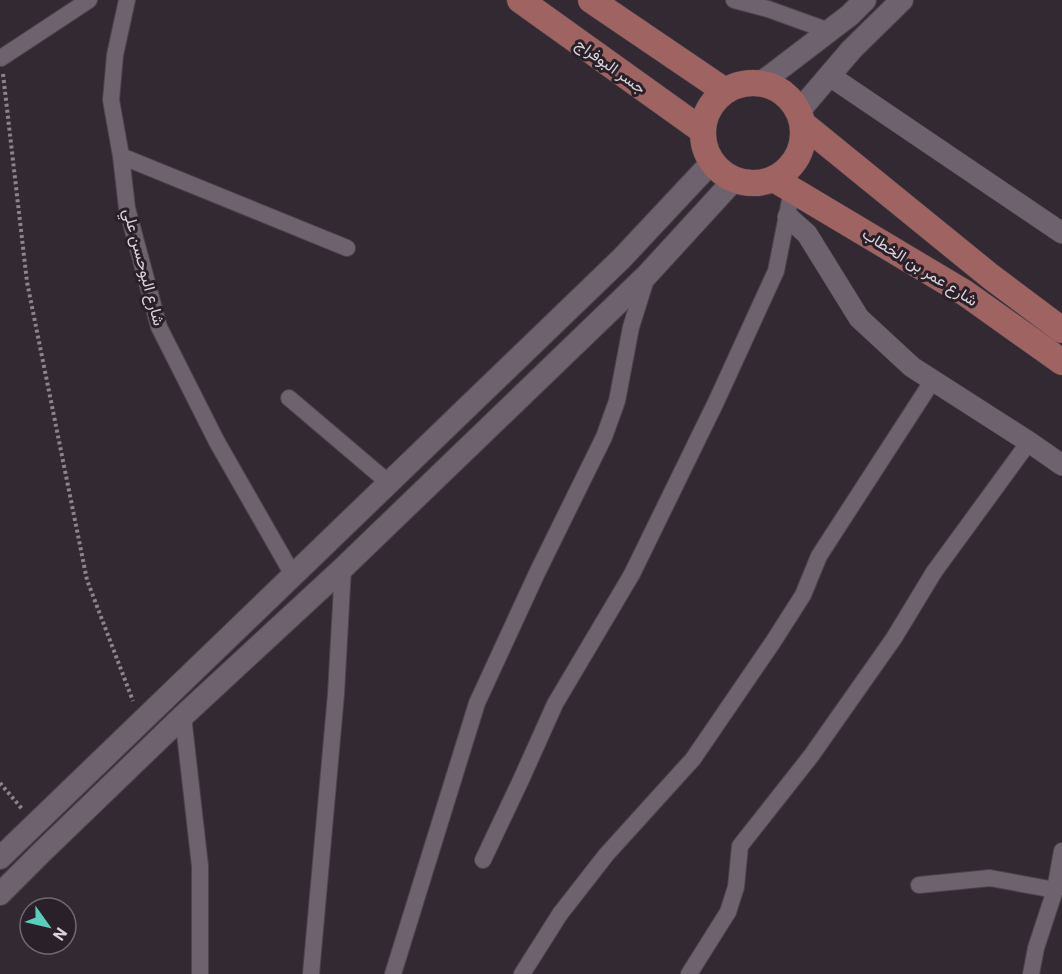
<svg xmlns="http://www.w3.org/2000/svg" width="1062" height="974" font-family="Roboto,Vazirmatn,sans-serif">
<rect width="100%" height="100%" fill="#332933"/>
<g fill="none" stroke-linecap="round" stroke-linejoin="round">
<defs>
<g id="minor">
<path d="M 127,0 L 115,55 L 111,100 L 121,156 L 127,208 L 159,327 L 217,442 L 293,575"/>
<path d="M 734,0 L 768,9 L 829,31"/>
<path d="M 1,58 L 89,0"/>
<path d="M 121,156 L 347,248"/>
<path d="M 289,398 L 389,483"/>
<path d="M 183,716 L 200,866 L 200,974"/>
<path d="M 483,860 L 520,782 L 555,704 L 632,574 L 716,402 L 776,271 L 792,190"/>
<path d="M 919,885 L 990,878 L 1055,890"/>
<path d="M 311,974 L 336,694 L 343,568"/>
<path d="M 393,974 L 477,703 L 537,573 L 604,437 L 617,401 L 631,327 L 647,276"/>
<path d="M 522,974 L 560,914 L 606,855 L 693,759 L 773,642 L 803,595 L 819,556 L 933,380"/>
<path d="M 689,974 L 728,912 L 736,887 L 740,846 L 811,756 L 894,638 L 934,572 L 1029,442"/>
<path d="M 1031,974 L 1036,948 L 1055,890 L 1062,851"/>
</g>
<g id="tertiary">
<path d="M 830,76 L 1062,233"/>
<path d="M 788,217 L 807,234 L 859,318 L 912,367 L 1029,442 L 1062,465"/>
</g>
<g id="secondary">
<path d="M 761,83 L 850,15 L 865,0"/>
<path d="M 799,111 L 852,49 L 902,0"/>
<path d="M 0,858 L 622,258 L 712,162"/>
<path d="M 0,894 L 41,853 L 183,716 L 343,568 L 647,275 L 734,180"/>
</g>
<g id="primary">
<path d="M 520,0 L 703,131"/>
<path d="M 591,0 L 725,91"/>
<circle cx="753" cy="133" r="50"/>
<path d="M 803,124 L 990,276 L 1062,330"/>
<path d="M 774,179 L 965,293 L 1062,362"/>
</g>
</defs>
<use href="#minor" stroke="#4d444d" stroke-width="18"/>
<use href="#tertiary" stroke="#4d444d" stroke-width="22"/>
<use href="#secondary" stroke="#4d444d" stroke-width="24"/>
<use href="#primary" stroke="#4d444d" stroke-width="27"/>
<g stroke="#8c848c" stroke-width="4" stroke-dasharray="3 3" stroke-linecap="butt">
<path d="M 3,74 L 27,282 L 87,580 L 133,701"/>
<path d="M 0,783 L 23,810"/>
</g>
<use href="#minor" stroke="#6d626d" stroke-width="16"/>
<use href="#tertiary" stroke="#6d626d" stroke-width="21"/>
<use href="#secondary" stroke="#6d626d" stroke-width="22"/>
<use href="#primary" stroke="#9f6362" stroke-width="26"/>
</g>
<g text-anchor="middle" dominant-baseline="central" stroke-width="6" stroke-linejoin="round" paint-order="stroke">
<g font-size="16" fill="#dad4da" stroke="#292029">
<text transform="translate(611 66) rotate(36)">جسر البوفراج</text>
<text transform="translate(144 267) rotate(75)">شارع البوحسن علي</text>
<text transform="translate(920 267) rotate(32)">شارع عمر بن الخطاب</text>
</g>
</g>
<g transform="translate(48 926) rotate(124)"><circle r="28" fill="#292029" stroke="#706870" stroke-width="1.5"/>
<path d="M0-4.5L10 22L0 15L-10 22Z" fill="#59cebe"/>
<text y="-9" font-size="16" font-weight="bold" text-anchor="middle" fill="#dad4da">N</text>
</g>
</svg>
